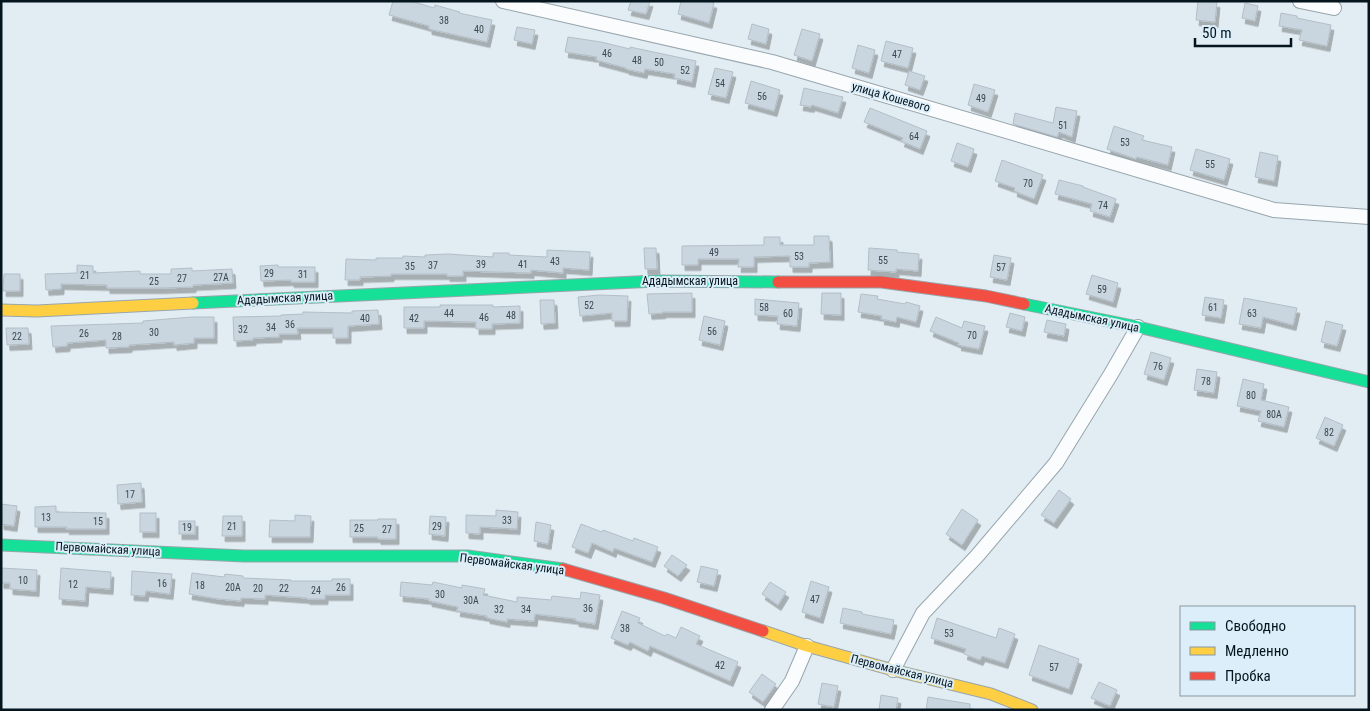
<svg xmlns="http://www.w3.org/2000/svg" width="1370" height="711" font-family="'Roboto Condensed',sans-serif">
<defs>
<filter id="shadow"><feDropShadow dx="3" dy="5.5" stdDeviation="0" flood-color="#0004"/></filter>
</defs>
<rect width="100%" height="100%" fill="#e2edf3"/>
<g fill="#c9d5df" stroke="#b3bec7" filter="url(#shadow)">
<path d="M 393,1 L 411,1 L 434,8 L 435,5 L 460,12 L 459,13 L 492,20 L 487,42 L 429,29 L 429,26 L 389,15 Z"/>
<path d="M 631,1 L 650,1 L 646,14 L 628,10 Z"/>
<path d="M 681,1 L 708,1 L 714,3 L 709,23 L 678,14 Z"/>
<path d="M 1198,1 L 1217,2 L 1215,22 L 1196,20 Z"/>
<path d="M 1245,3 L 1258,6 L 1255,21 L 1242,18 Z"/>
<path d="M 1281,13 L 1297,16 L 1297,18 L 1331,25 L 1327,46 L 1299,40 L 1302,30 L 1279,26 Z"/>
<path d="M 752,24 L 769,29 L 766,44 L 748,39 Z"/>
<path d="M 517,27 L 535,30 L 532,44 L 514,40 Z"/>
<path d="M 802,29 L 820,34 L 812,61 L 794,55 Z"/>
<path d="M 568,37 L 601,42 L 630,49 L 630,47 L 696,61 L 692,82 L 674,78 L 675,74 L 645,69 L 644,73 L 626,69 L 626,68 L 596,60 L 597,57 L 565,52 Z"/>
<path d="M 886,41 L 913,48 L 908,68 L 881,61 Z"/>
<path d="M 858,45 L 875,50 L 869,73 L 852,68 Z"/>
<path d="M 715,68 L 733,72 L 726,98 L 708,94 Z"/>
<path d="M 909,71 L 925,76 L 920,90 L 905,85 Z"/>
<path d="M 751,81 L 780,90 L 774,111 L 745,103 Z"/>
<path d="M 974,84 L 995,90 L 988,112 L 968,105 Z"/>
<path d="M 804,88 L 843,97 L 838,113 L 812,105 L 811,107 L 800,105 Z"/>
<path d="M 1056,107 L 1077,111 L 1072,137 L 1059,132 L 1057,137 L 1013,124 L 1015,113 L 1053,123 Z"/>
<path d="M 870,108 L 927,131 L 920,149 L 901,141 L 903,138 L 864,122 Z"/>
<path d="M 1114,126 L 1144,136 L 1142,140 L 1172,147 L 1168,165 L 1137,157 L 1136,159 L 1107,149 Z"/>
<path d="M 957,143 L 974,149 L 968,167 L 951,161 Z"/>
<path d="M 1196,149 L 1230,159 L 1224,180 L 1190,170 Z"/>
<path d="M 1260,152 L 1278,156 L 1274,181 L 1255,177 Z"/>
<path d="M 1002,160 L 1043,175 L 1034,199 L 1014,191 L 1015,188 L 995,181 Z"/>
<path d="M 1059,180 L 1083,186 L 1083,187 L 1116,199 L 1110,217 L 1090,211 L 1092,204 L 1055,194 Z"/>
<path d="M 814,236 L 829,236 L 830,262 L 809,263 L 809,267 L 790,267 L 790,256 L 754,257 L 754,267 L 738,267 L 739,259 L 698,259 L 698,265 L 682,265 L 682,246 L 764,245 L 764,237 L 780,237 L 780,245 L 814,245 Z"/>
<path d="M 644,248 L 656,248 L 657,269 L 645,269 Z"/>
<path d="M 869,248 L 897,250 L 897,252 L 919,254 L 918,271 L 896,269 L 896,272 L 868,270 Z"/>
<path d="M 547,250 L 590,252 L 589,270 L 563,268 L 563,273 L 531,270 L 531,273 L 463,271 L 463,276 L 447,276 L 447,274 L 391,274 L 391,276 L 360,277 L 360,280 L 345,280 L 346,259 L 376,260 L 376,258 L 403,258 L 403,256 L 425,257 L 425,255 L 448,254 L 493,257 L 493,253 L 509,253 L 509,255 L 547,257 Z"/>
<path d="M 994,255 L 1011,258 L 1007,280 L 990,277 Z"/>
<path d="M 77,265 L 93,266 L 93,273 L 140,271 L 140,274 L 171,274 L 171,269 L 192,268 L 192,271 L 232,269 L 233,283 L 193,285 L 193,287 L 162,288 L 107,288 L 107,285 L 61,284 L 61,289 L 46,290 L 45,274 L 77,273 Z"/>
<path d="M 278,265 L 278,267 L 315,267 L 315,282 L 291,282 L 291,280 L 261,281 L 260,266 Z"/>
<path d="M 4,274 L 20,274 L 20,291 L 3,291 Z"/>
<path d="M 1092,275 L 1118,283 L 1113,302 L 1086,294 Z"/>
<path d="M 692,293 L 692,312 L 663,312 L 663,313 L 649,314 L 647,294 Z"/>
<path d="M 822,293 L 841,293 L 841,315 L 821,314 Z"/>
<path d="M 861,294 L 878,296 L 877,299 L 905,304 L 906,302 L 920,306 L 916,322 L 897,317 L 896,322 L 881,319 L 882,316 L 858,312 Z"/>
<path d="M 599,295 L 628,296 L 627,321 L 612,321 L 612,313 L 580,316 L 578,297 Z"/>
<path d="M 1205,297 L 1224,300 L 1221,318 L 1202,315 Z"/>
<path d="M 1244,298 L 1297,308 L 1293,325 L 1263,317 L 1261,328 L 1239,324 Z"/>
<path d="M 755,299 L 799,303 L 797,326 L 777,324 L 778,316 L 755,315 Z"/>
<path d="M 540,300 L 554,300 L 555,323 L 541,324 Z"/>
<path d="M 440,305 L 493,305 L 493,307 L 520,306 L 520,323 L 492,324 L 492,329 L 476,329 L 476,322 L 424,321 L 424,328 L 404,328 L 404,307 L 440,307 Z"/>
<path d="M 378,310 L 379,324 L 348,326 L 348,338 L 333,338 L 333,328 L 297,328 L 298,334 L 279,334 L 279,337 L 253,338 L 253,340 L 234,341 L 233,317 L 281,316 L 281,315 L 303,314 L 303,312 L 352,313 L 352,311 Z"/>
<path d="M 1010,313 L 1025,317 L 1022,331 L 1006,327 Z"/>
<path d="M 704,316 L 725,321 L 720,345 L 699,340 Z"/>
<path d="M 192,317 L 214,317 L 214,338 L 194,338 L 194,343 L 174,345 L 174,342 L 129,345 L 129,347 L 106,348 L 106,340 L 67,343 L 67,346 L 53,347 L 51,326 L 143,323 L 143,321 Z"/>
<path d="M 936,317 L 962,328 L 964,321 L 985,326 L 979,349 L 958,345 L 959,343 L 930,331 Z"/>
<path d="M 1047,320 L 1066,324 L 1064,336 L 1044,332 Z"/>
<path d="M 1326,321 L 1343,325 L 1337,346 L 1321,342 Z"/>
<path d="M 6,328 L 28,328 L 29,344 L 7,345 Z"/>
<path d="M 1151,352 L 1171,358 L 1164,380 L 1144,374 Z"/>
<path d="M 1197,369 L 1217,372 L 1214,393 L 1194,390 Z"/>
<path d="M 1243,379 L 1264,384 L 1261,400 L 1289,407 L 1284,427 L 1258,421 L 1261,411 L 1237,406 Z"/>
<path d="M 1325,417 L 1343,425 L 1334,446 L 1316,438 Z"/>
<path d="M 141,483 L 142,502 L 118,504 L 117,485 Z"/>
<path d="M 1059,490 L 1071,499 L 1054,523 L 1041,515 Z"/>
<path d="M 1,504 L 17,506 L 14,526 L 1,524 Z"/>
<path d="M 56,506 L 56,512 L 106,513 L 106,529 L 66,529 L 67,527 L 35,527 L 35,507 Z"/>
<path d="M 962,509 L 978,520 L 962,545 L 946,534 Z"/>
<path d="M 496,510 L 518,512 L 517,529 L 480,527 L 480,534 L 466,533 L 466,515 L 496,516 Z"/>
<rect x="140" y="513" width="16" height="19"/>
<path d="M 295,515 L 311,516 L 310,537 L 269,537 L 270,520 L 295,521 Z"/>
<path d="M 223,516 L 242,516 L 242,536 L 222,536 Z"/>
<path d="M 430,516 L 446,517 L 445,536 L 429,534 Z"/>
<path d="M 378,519 L 396,519 L 396,539 L 378,539 L 378,537 L 350,537 L 350,520 L 378,520 Z"/>
<rect x="179" y="521" width="16" height="13"/>
<path d="M 536,522 L 551,525 L 548,544 L 534,541 Z"/>
<path d="M 581,524 L 602,532 L 603,530 L 633,541 L 634,538 L 658,547 L 652,562 L 614,548 L 613,552 L 592,543 L 588,553 L 572,547 Z"/>
<path d="M 672,555 L 687,565 L 678,576 L 664,566 Z"/>
<path d="M 701,566 L 718,570 L 714,586 L 697,582 Z"/>
<path d="M 1,568 L 37,570 L 36,591 L 10,589 L 10,583 L 1,583 Z"/>
<path d="M 61,568 L 111,572 L 110,589 L 86,587 L 85,601 L 59,599 Z"/>
<path d="M 132,571 L 172,574 L 170,594 L 146,591 L 145,596 L 131,595 Z"/>
<path d="M 192,573 L 224,577 L 225,574 L 243,576 L 243,578 L 291,580 L 291,581 L 332,581 L 332,579 L 350,579 L 350,595 L 325,595 L 325,599 L 307,599 L 307,598 L 265,595 L 265,599 L 241,598 L 241,601 L 219,599 L 189,594 Z"/>
<path d="M 811,581 L 829,587 L 820,618 L 802,612 Z"/>
<path d="M 401,582 L 432,585 L 433,582 L 462,588 L 462,585 L 485,589 L 483,595 L 517,602 L 517,597 L 551,600 L 552,596 L 580,599 L 581,592 L 600,595 L 595,624 L 576,621 L 576,619 L 535,614 L 534,621 L 507,619 L 507,622 L 487,618 L 487,616 L 457,611 L 458,607 L 429,601 L 429,599 L 400,596 Z"/>
<path d="M 770,582 L 786,592 L 778,605 L 762,594 Z"/>
<path d="M 843,608 L 862,612 L 862,614 L 894,620 L 891,634 L 840,623 Z"/>
<path d="M 622,611 L 640,618 L 638,623 L 665,636 L 667,634 L 676,638 L 681,627 L 700,636 L 696,644 L 738,662 L 730,681 L 650,646 L 648,651 L 630,642 L 628,645 L 611,638 Z"/>
<path d="M 937,618 L 996,638 L 999,628 L 1015,634 L 1005,663 L 982,656 L 980,660 L 964,654 L 966,649 L 931,638 Z"/>
<path d="M 1039,645 L 1079,659 L 1069,689 L 1029,675 Z"/>
<path d="M 762,674 L 776,684 L 763,702 L 749,692 Z"/>
<path d="M 1099,682 L 1117,690 L 1110,706 L 1091,698 Z"/>
<path d="M 822,683 L 838,686 L 834,707 L 818,704 Z"/>
<path d="M 881,695 L 898,698 L 896,710 L 879,710 Z"/>
<path d="M 928,697 L 970,704 L 970,710 L 926,710 Z"/>
</g>
<g fill="none" stroke-linecap="round" stroke-linejoin="round">
<defs>
<g id="street">
<path d="M 503,1 L 772,62 L 1274,210 L 1369,217"/>
<path d="M 1300,1 L 1334,8"/>
<path d="M 893,670 L 923,613 L 977,556 L 1056,463 L 1111,374 L 1138,327"/>
<path d="M 772,710 L 792,681 L 807,646"/>
</g>
<g id="fast">
<path d="M 193,303 L 657,281 L 778,282"/>
<path d="M 1024,304 L 1138,327 L 1369,382"/>
<path d="M 1,545 L 244,556 L 468,556 L 563,569"/>
</g>
<g id="slow">
<path d="M 1,310 L 37,311 L 193,303"/>
<path d="M 763,631 L 807,646 L 893,670 L 991,694 L 1032,710"/>
</g>
<g id="jam">
<path d="M 778,282 L 881,282 L 986,296 L 1024,304"/>
<path d="M 563,569 L 664,598 L 763,631"/>
</g>
</defs>
<use href="#street" stroke="#98a5ad" stroke-width="16"/>
<use href="#fast" stroke="#98a5ad" stroke-width="13"/>
<use href="#slow" stroke="#98a5ad" stroke-width="13"/>
<use href="#jam" stroke="#98a5ad" stroke-width="13"/>
<use href="#street" stroke="#fbfcfd" stroke-width="14"/>
<use href="#fast" stroke="#16e098" stroke-width="11"/>
<use href="#slow" stroke="#ffcf43" stroke-width="11"/>
<use href="#jam" stroke="#f24e42" stroke-width="11"/>
</g>
<g text-anchor="middle" dominant-baseline="central" stroke-width="4" stroke-linejoin="round" paint-order="stroke">
<g font-size="10" fill="#394851">
<text x="444" y="20">38</text>
<text x="479" y="29">40</text>
<text x="607" y="53">46</text>
<text x="897" y="54">47</text>
<text x="637" y="60">48</text>
<text x="659" y="62">50</text>
<text x="685" y="70">52</text>
<text x="720" y="83">54</text>
<text x="762" y="96">56</text>
<text x="981" y="98">49</text>
<text x="1063" y="125">51</text>
<text x="914" y="136">64</text>
<text x="1125" y="142">53</text>
<text x="1210" y="164">55</text>
<text x="1028" y="183">70</text>
<text x="1103" y="205">74</text>
<text x="714" y="252">49</text>
<text x="799" y="256">53</text>
<text x="883" y="260">55</text>
<text x="555" y="261">43</text>
<text x="481" y="264">39</text>
<text x="523" y="264">41</text>
<text x="433" y="265">37</text>
<text x="410" y="266">35</text>
<text x="1001" y="267">57</text>
<text x="269" y="273">29</text>
<text x="303" y="274">31</text>
<text x="85" y="275">21</text>
<text x="221" y="277">27А</text>
<text x="182" y="278">27</text>
<text x="154" y="281">25</text>
<text x="1102" y="289">59</text>
<text x="589" y="305">52</text>
<text x="764" y="307">58</text>
<text x="1213" y="307">61</text>
<text x="449" y="313">44</text>
<text x="788" y="313">60</text>
<text x="1252" y="313">63</text>
<text x="511" y="315">48</text>
<text x="484" y="317">46</text>
<text x="365" y="318">40</text>
<text x="414" y="318">42</text>
<text x="290" y="324">36</text>
<text x="271" y="327">34</text>
<text x="243" y="329">32</text>
<text x="712" y="331">56</text>
<text x="154" y="332">30</text>
<text x="84" y="333">26</text>
<text x="972" y="335">70</text>
<text x="17" y="336">22</text>
<text x="117" y="336">28</text>
<text x="1158" y="366">76</text>
<text x="1206" y="381">78</text>
<text x="1251" y="395">80</text>
<text x="1274" y="414">80А</text>
<text x="1329" y="432">82</text>
<text x="130" y="494">17</text>
<text x="46" y="517">13</text>
<text x="507" y="520">33</text>
<text x="98" y="521">15</text>
<text x="232" y="526">21</text>
<text x="437" y="526">29</text>
<text x="187" y="527">19</text>
<text x="359" y="528">25</text>
<text x="387" y="529">27</text>
<text x="23" y="580">10</text>
<text x="162" y="583">16</text>
<text x="73" y="584">12</text>
<text x="200" y="585">18</text>
<text x="233" y="587">20А</text>
<text x="341" y="587">26</text>
<text x="258" y="588">20</text>
<text x="284" y="588">22</text>
<text x="316" y="590">24</text>
<text x="440" y="594">30</text>
<text x="815" y="599">47</text>
<text x="471" y="600">30А</text>
<text x="588" y="608">36</text>
<text x="499" y="609">32</text>
<text x="526" y="609">34</text>
<text x="625" y="628">38</text>
<text x="949" y="633">53</text>
<text x="720" y="665">42</text>
<text x="1054" y="667">57</text>
</g>
<g font-size="12" fill="#05151e" stroke="#dceef9">
<text transform="translate(891 97) rotate(16)">улица Кошевого</text>
<text x="690" y="281">Ададымская улица</text>
<text transform="translate(285 298) rotate(-3)">Ададымская улица</text>
<text transform="translate(1092 318) rotate(12)">Ададымская улица</text>
<text transform="translate(108 549) rotate(3)">Первомайская улица</text>
<text transform="translate(512 564) rotate(7)">Первомайская улица</text>
<text transform="translate(902 671) rotate(14)">Первомайская улица</text>
</g>
</g>
<rect width="1370" height="711" fill="none" stroke="#05151e" stroke-width="5"/>
<rect x="1180" y="606" width="175" height="90" fill="#dceef9" stroke="#8697a1"/>
<rect x="1190" y="622" width="25" height="8" fill="#16e098" stroke="#8697a1"/>
<text x="1225" y="631" font-size="15" fill="#05151e">Свободно</text>
<rect x="1190" y="647" width="25" height="8" fill="#ffcf43" stroke="#8697a1"/>
<text x="1225" y="656" font-size="15" fill="#05151e">Медленно</text>
<rect x="1190" y="672" width="25" height="8" fill="#f24e42" stroke="#8697a1"/>
<text x="1225" y="681" font-size="15" fill="#05151e">Пробка</text>
<path d="M1195 38v8h96v-8" fill="none" stroke="#05151e" stroke-width="2.5"/>
<text x="1202" y="38" font-size="15" fill="#05151e" stroke="#dceef9" stroke-width="4" paint-order="stroke">50 m</text>
</svg>
